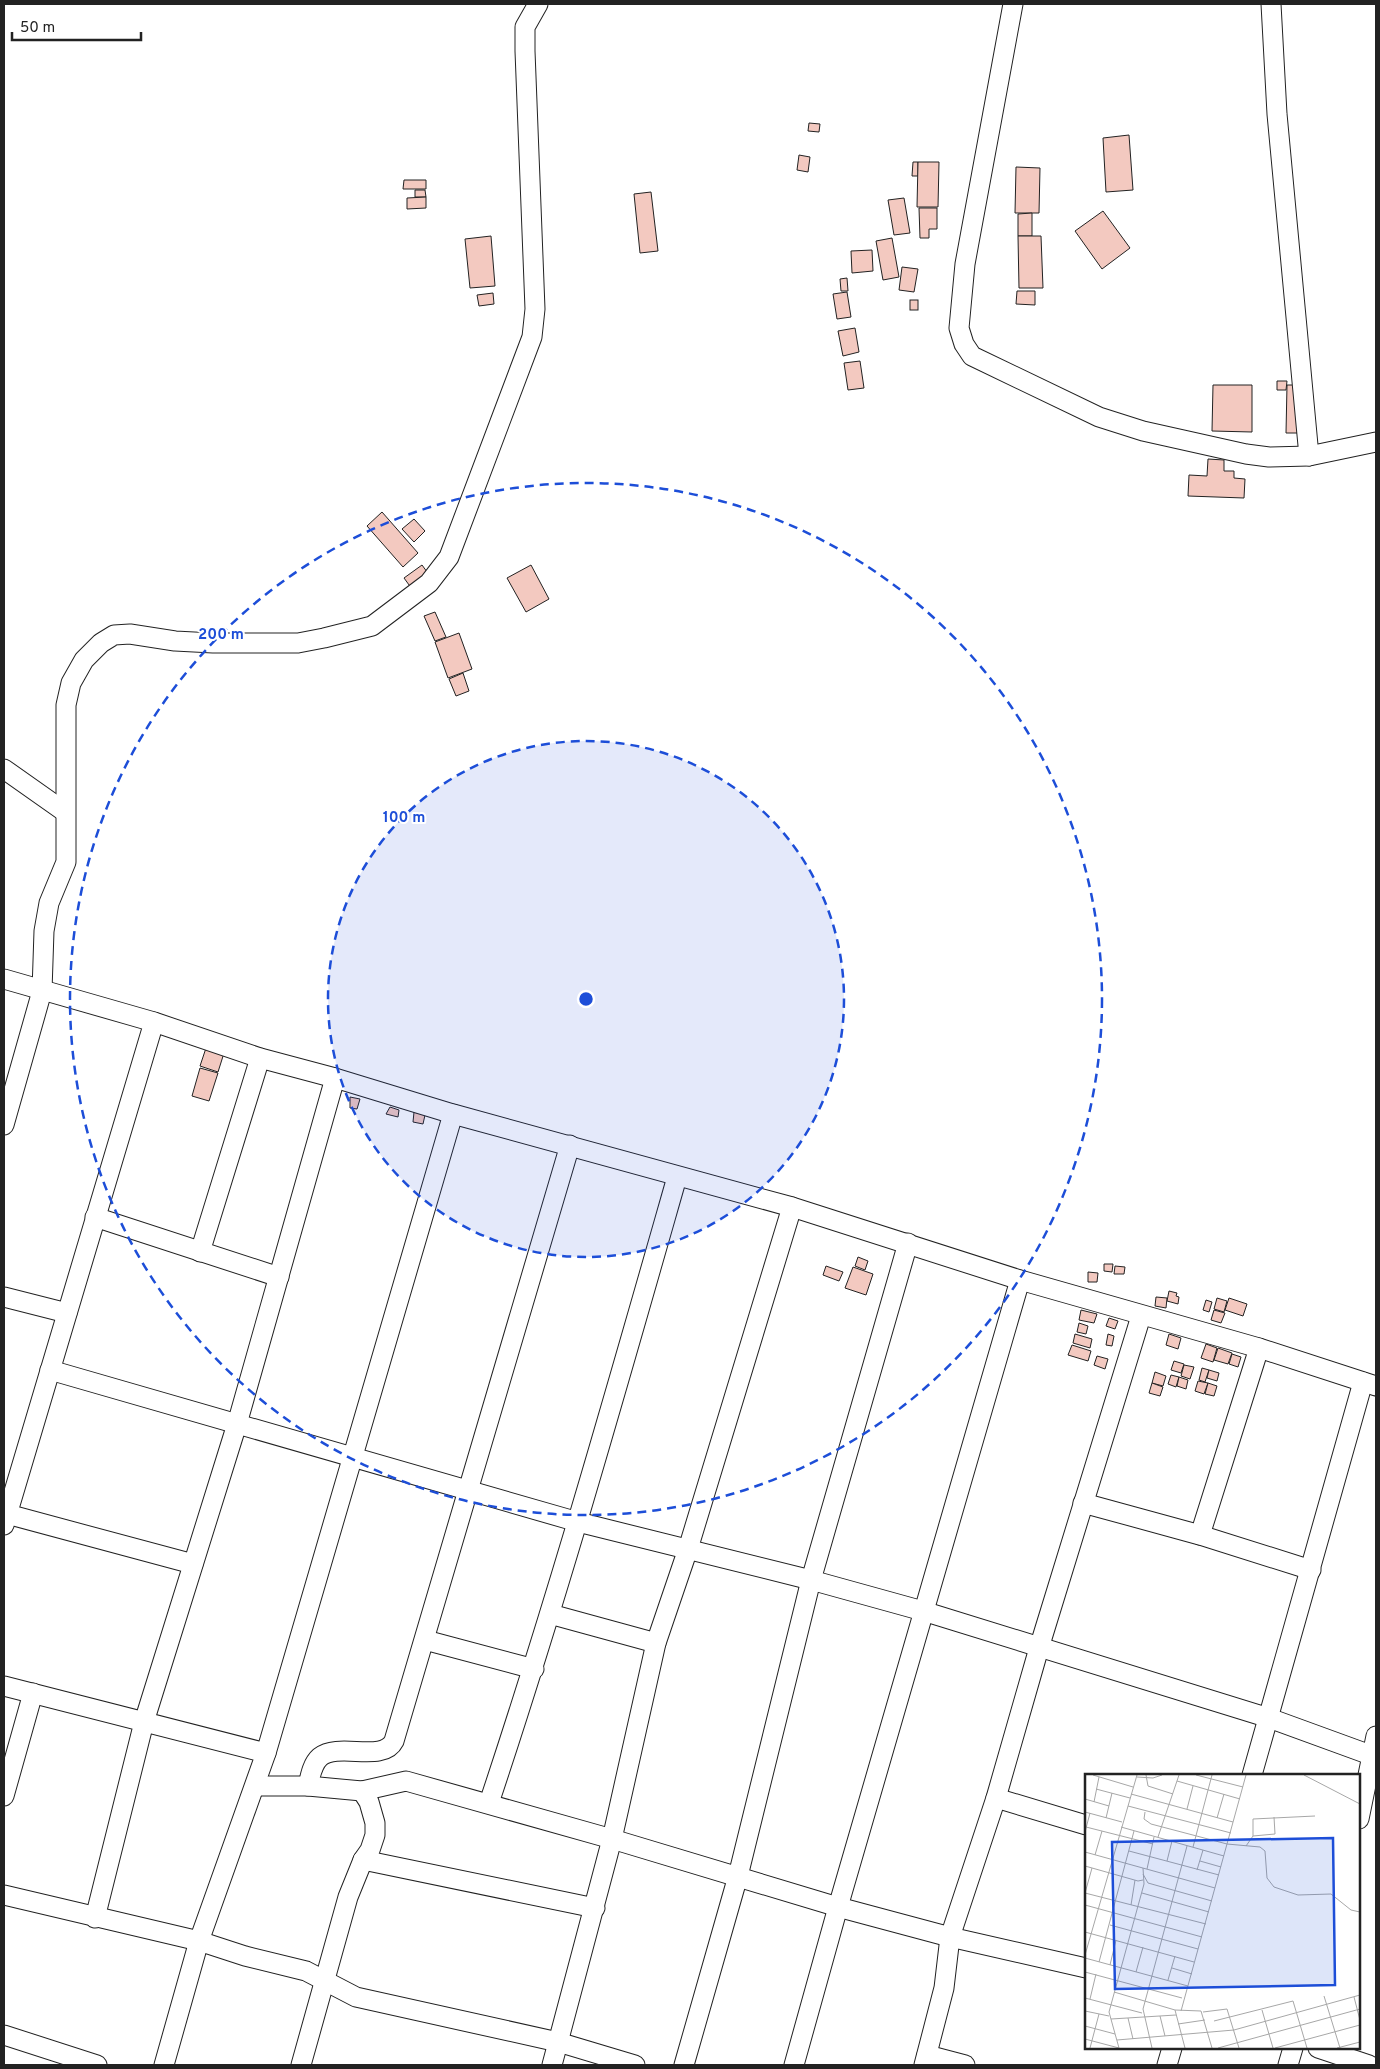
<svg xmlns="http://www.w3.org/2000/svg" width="1380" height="2069" font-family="Overpass,sans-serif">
<rect width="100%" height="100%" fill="#fff"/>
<g fill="#f3c9c0" stroke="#222">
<path d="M 809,123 L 820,124 L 819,132 L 808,131 Z"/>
<path d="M 1129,135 L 1133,190 L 1106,192 L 1103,138 Z"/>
<path d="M 799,155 L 810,157 L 808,172 L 797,170 Z"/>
<path d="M 913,162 L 918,162 L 918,176 L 912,176 Z"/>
<path d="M 918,162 L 939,162 L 938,207 L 917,207 Z"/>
<path d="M 1016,167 L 1040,168 L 1039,213 L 1015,213 Z"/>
<path d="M 404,180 L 426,180 L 426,189 L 403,189 Z"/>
<path d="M 415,190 L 425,190 L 426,197 L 415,197 Z"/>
<path d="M 651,192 L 658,251 L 640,253 L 634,194 Z"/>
<path d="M 426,197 L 426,208 L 407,209 L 407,198 Z"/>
<path d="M 904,198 L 910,233 L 894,235 L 888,200 Z"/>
<path d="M 919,208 L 937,208 L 937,229 L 929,229 L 929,238 L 920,238 Z"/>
<path d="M 1103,211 L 1130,248 L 1102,269 L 1075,231 Z"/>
<path d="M 1032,213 L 1032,236 L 1018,236 L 1018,214 Z"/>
<path d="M 491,236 L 495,286 L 470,288 L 465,239 Z"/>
<path d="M 1018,236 L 1041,236 L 1043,288 L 1019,288 Z"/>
<path d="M 892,238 L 899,277 L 883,280 L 876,241 Z"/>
<path d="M 872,250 L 873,271 L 852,273 L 851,251 Z"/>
<path d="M 902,267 L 918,269 L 914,292 L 899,290 Z"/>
<path d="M 847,278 L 848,291 L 841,291 L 840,279 Z"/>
<path d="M 1017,291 L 1035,291 L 1035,305 L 1016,304 Z"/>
<path d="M 847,292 L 851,317 L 837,319 L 833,294 Z"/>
<path d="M 493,293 L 494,304 L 479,306 L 477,295 Z"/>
<rect x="910" y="300" width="8" height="10"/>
<path d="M 855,328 L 859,352 L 843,356 L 838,331 Z"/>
<path d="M 860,361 L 864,388 L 848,390 L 844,363 Z"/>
<path d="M 1277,381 L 1287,381 L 1286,390 L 1277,390 Z"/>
<path d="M 1213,385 L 1252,385 L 1252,432 L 1212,431 Z"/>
<path d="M 1287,385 L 1300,385 L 1299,433 L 1286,433 Z"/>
<path d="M 1208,459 L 1224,460 L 1224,471 L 1234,471 L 1234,478 L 1245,479 L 1244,498 L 1188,496 L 1189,475 L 1207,476 Z"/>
<path d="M 382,512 L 418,553 L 403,567 L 367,526 Z"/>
<path d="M 414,519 L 425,531 L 414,542 L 402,529 Z"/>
<path d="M 422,565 L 430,576 L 412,589 L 404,578 Z"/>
<path d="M 531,565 L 549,599 L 526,612 L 507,578 Z"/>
<path d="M 435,612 L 446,637 L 435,641 L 424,616 Z"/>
<path d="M 459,633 L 472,669 L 448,678 L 435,642 Z"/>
<path d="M 463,673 L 469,691 L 456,696 L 449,679 Z"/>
<path d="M 206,1048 L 224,1053 L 218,1072 L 200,1066 Z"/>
<path d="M 200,1068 L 218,1073 L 209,1101 L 192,1096 Z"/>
<path d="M 350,1097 L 360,1099 L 357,1109 L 350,1108 Z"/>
<path d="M 390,1107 L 399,1110 L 398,1117 L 386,1114 Z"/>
<path d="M 414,1112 L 425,1115 L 423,1124 L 413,1122 Z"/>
<path d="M 858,1257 L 868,1261 L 865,1270 L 855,1266 Z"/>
<path d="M 1104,1264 L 1113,1264 L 1112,1272 L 1104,1271 Z"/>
<path d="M 826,1266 L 843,1272 L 839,1281 L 823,1275 Z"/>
<path d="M 1115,1266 L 1125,1267 L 1124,1274 L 1114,1274 Z"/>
<path d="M 853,1267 L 873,1274 L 866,1295 L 845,1288 Z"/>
<path d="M 1088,1272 L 1098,1273 L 1097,1282 L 1088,1282 Z"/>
<path d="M 1169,1291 L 1177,1293 L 1176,1296 L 1179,1297 L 1178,1304 L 1167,1301 Z"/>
<path d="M 1156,1297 L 1167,1298 L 1166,1308 L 1155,1306 Z"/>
<path d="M 1217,1298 L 1227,1301 L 1224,1312 L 1214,1309 Z"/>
<path d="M 1229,1298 L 1247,1304 L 1243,1316 L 1225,1310 Z"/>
<path d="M 1206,1300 L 1212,1302 L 1209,1312 L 1203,1310 Z"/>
<path d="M 1081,1310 L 1097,1314 L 1094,1323 L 1079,1320 Z"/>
<path d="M 1214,1310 L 1225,1313 L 1221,1323 L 1211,1320 Z"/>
<path d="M 1109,1318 L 1118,1321 L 1115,1329 L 1106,1326 Z"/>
<path d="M 1079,1323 L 1088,1326 L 1086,1334 L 1077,1332 Z"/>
<path d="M 1075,1334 L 1092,1339 L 1090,1348 L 1073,1343 Z"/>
<path d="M 1108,1334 L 1114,1336 L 1112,1346 L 1106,1345 Z"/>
<path d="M 1169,1334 L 1181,1338 L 1178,1349 L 1166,1345 Z"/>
<path d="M 1206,1344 L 1217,1348 L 1213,1362 L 1201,1358 Z"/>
<path d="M 1072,1345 L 1091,1351 L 1088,1361 L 1068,1355 Z"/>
<path d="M 1218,1348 L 1232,1353 L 1228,1364 L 1214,1360 Z"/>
<path d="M 1232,1354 L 1241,1357 L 1238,1367 L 1229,1364 Z"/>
<path d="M 1097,1356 L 1108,1359 L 1105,1369 L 1094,1365 Z"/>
<path d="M 1174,1361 L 1184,1364 L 1181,1373 L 1171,1370 Z"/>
<path d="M 1184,1365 L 1194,1367 L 1190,1379 L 1181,1376 Z"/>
<path d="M 1202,1368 L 1209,1370 L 1205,1382 L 1199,1380 Z"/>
<path d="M 1209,1370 L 1219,1373 L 1217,1381 L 1207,1378 Z"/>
<path d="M 1155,1372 L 1166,1376 L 1163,1386 L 1152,1383 Z"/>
<path d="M 1171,1375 L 1179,1377 L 1176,1387 L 1168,1384 Z"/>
<path d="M 1179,1377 L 1188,1380 L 1186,1389 L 1177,1386 Z"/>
<path d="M 1198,1381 L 1208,1383 L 1204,1394 L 1195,1391 Z"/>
<path d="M 1152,1383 L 1163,1387 L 1160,1396 L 1149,1393 Z"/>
<path d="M 1208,1383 L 1217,1386 L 1214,1396 L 1205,1394 Z"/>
</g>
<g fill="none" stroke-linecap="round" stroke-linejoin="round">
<defs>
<g id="minor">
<path d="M 1013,4 L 965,264 L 959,328 L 964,344 L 972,356 L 1099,417 L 1143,431 L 1246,454 L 1269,457 L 1309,456 L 1376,442"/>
<path d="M 1271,4 L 1277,114 L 1309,456"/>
<path d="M 4,769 L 65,812"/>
<path d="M 4,979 L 154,1022 L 260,1058 L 335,1078 L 453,1114 L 792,1207 L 1020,1280 L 1259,1348 L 1376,1386"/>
<path d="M 4,1125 L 42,991 L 44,931 L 49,903 L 66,862 L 66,705 L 71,683 L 84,660 L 101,643 L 114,635 L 130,634 L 175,641 L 213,643 L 298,643 L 324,638 L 372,626 L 429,583 L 449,557 L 532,337 L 535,309 L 525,51 L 525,27 L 538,4"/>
<path d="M 95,1217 L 279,1277"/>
<path d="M 200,1252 L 260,1058"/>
<path d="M 4,1297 L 67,1313"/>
<path d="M 50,1370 L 578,1522 L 811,1580 L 923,1611 L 1269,1718 L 1376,1757"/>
<path d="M 1083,1503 L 1200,1535 L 1311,1570"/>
<path d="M 7,1514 L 193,1564"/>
<path d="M 4,1525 L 154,1022"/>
<path d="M 1200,1535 L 1259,1348"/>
<path d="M 550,1614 L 656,1643"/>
<path d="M 425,1640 L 534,1669"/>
<path d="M 4,1686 L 266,1753"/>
<path d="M 1252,1775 L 1363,1382"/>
<path d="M 255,1786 L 308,1786 L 362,1791 L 406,1781 L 612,1839 L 838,1907 L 950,1937 L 1086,1968"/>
<path d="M 308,1786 C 310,1777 312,1764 320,1757 C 339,1742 383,1763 394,1741 L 570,1145"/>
<path d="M 4,1796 L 33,1693"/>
<path d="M 996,1798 L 1086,1825"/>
<path d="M 489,1803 C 558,1596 617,1387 677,1177"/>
<path d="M 1359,1819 L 1376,1736"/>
<path d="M 363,1860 L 595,1908"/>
<path d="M 4,1895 L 199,1941 L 245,1956 L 306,1971 L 356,1997 L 558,2042 L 635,2065"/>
<path d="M 95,1918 L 144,1722 L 237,1424 L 335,1078"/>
<path d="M 4,2035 L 97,2065"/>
<path d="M 1318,2048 L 1369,2065"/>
<path d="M 927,2055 L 965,2065"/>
<path d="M 164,2065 L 199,1941 L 266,1753 L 453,1114"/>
<path d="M 301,2065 L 348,1897 L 363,1860 L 370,1850 L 375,1835 L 375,1823 L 369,1802 L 362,1791"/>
<path d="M 552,2065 L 612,1839 L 656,1643 L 688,1549 L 792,1207"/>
<path d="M 684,2065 L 738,1876 L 811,1580 L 908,1243"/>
<path d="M 794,2065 L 838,1907 L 1020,1280"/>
<path d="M 924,2065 L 944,1988 L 950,1937 L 996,1798 L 1039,1648 L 1141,1316"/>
<path d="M 1167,2065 L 1172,2048"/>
<path d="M 1288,2065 L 1293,2048"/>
</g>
</defs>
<use href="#minor" stroke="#222" stroke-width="21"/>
<use href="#minor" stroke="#fff" stroke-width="19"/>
</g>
<circle cx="586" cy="999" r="258" fill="#1d4ed8" fill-opacity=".12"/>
<g fill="none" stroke="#1d4ed8" stroke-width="2.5" stroke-dasharray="9 6">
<circle cx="586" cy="999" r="258"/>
<circle cx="586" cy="999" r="516"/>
</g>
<g transform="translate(1085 1774)">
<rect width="275" height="275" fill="#fff"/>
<path fill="none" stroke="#a7a7a7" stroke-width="1" d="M 8,1 L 48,13M 61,1 L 63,12 L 88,20M 111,1 L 158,13M 219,1 L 275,30M 52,3 L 68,4 L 77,1M 92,7 L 155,25M 11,15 L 45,24M 46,20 L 148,48M 0,25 L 24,32M 9,28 L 14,3M 43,32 L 146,59M 102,35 L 108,12M 0,38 L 37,48M 60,38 L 59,45 L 66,50 L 142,70 L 175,73 L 180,77 L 182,104 L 189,113 L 213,121 L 246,120 L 266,136 L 275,138M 21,44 L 27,19M 132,44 L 139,20M 1,53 L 68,70M 36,53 L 139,82M 0,58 L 5,39M 168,62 L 190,60 L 189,43M 73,63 L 94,1M 161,72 L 168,62 L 168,45 L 230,42M 108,73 L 127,1M 44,77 L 134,101M 0,78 L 130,114M 10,81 L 17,57M 82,87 L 87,67M 115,87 L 136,93M 0,92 L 53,107 L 58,106M 62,95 L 69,63M 112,96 L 118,76M 58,100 L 63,109 L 127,127M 0,119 L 121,150M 0,119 L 7,94M 57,119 L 124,138M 0,131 L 117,163M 46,131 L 50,106M 25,151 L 113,175M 0,158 L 109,188M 0,181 L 52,1M 0,184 L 103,212M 14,188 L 49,57M 25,191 L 31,166M 87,194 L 107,200M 0,198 L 97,224M 51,198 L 58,173M 83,206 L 90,182M 29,218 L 90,236 L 116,237 L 127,274M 239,222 L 255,274M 269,223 L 275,246M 0,224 L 57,239M 5,225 L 11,200M 90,236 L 100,274M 177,236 L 188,274M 0,237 L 24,242M 96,237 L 161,1M 118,238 L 142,235 L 154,274M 75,242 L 80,262M 43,244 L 48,265M 26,245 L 91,241M 129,247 L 208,227 L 222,274M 93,250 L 120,246M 0,252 L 30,260M 0,265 L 34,274 L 24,238 L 59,110 L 58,94M 32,266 L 149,256 L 275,221M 5,274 L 14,240M 67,274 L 58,235 L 102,72M 133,274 L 275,235M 190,274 L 275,251M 252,274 L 275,268"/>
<path fill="#1d4ed8" fill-opacity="0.15" stroke="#1d4ed8" stroke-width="2.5" d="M 248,64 L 250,211 L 30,215 L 27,68 Z"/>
<rect width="275" height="275" fill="none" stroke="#222" stroke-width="2.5"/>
</g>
<circle cx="586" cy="999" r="8" fill="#1d4ed8" stroke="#fff" stroke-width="2.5"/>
<g font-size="15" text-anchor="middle" font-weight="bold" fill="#1d4ed8" stroke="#fff" stroke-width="4" stroke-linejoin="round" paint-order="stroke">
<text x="221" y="639">200 m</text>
<text x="404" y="822">100 m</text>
</g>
<rect width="1380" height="2069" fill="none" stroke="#222222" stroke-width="10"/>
<path d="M12 32v8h129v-8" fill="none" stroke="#222222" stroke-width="2.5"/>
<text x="20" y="32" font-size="15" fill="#222222" stroke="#ffffff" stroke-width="4" paint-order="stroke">50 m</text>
</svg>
